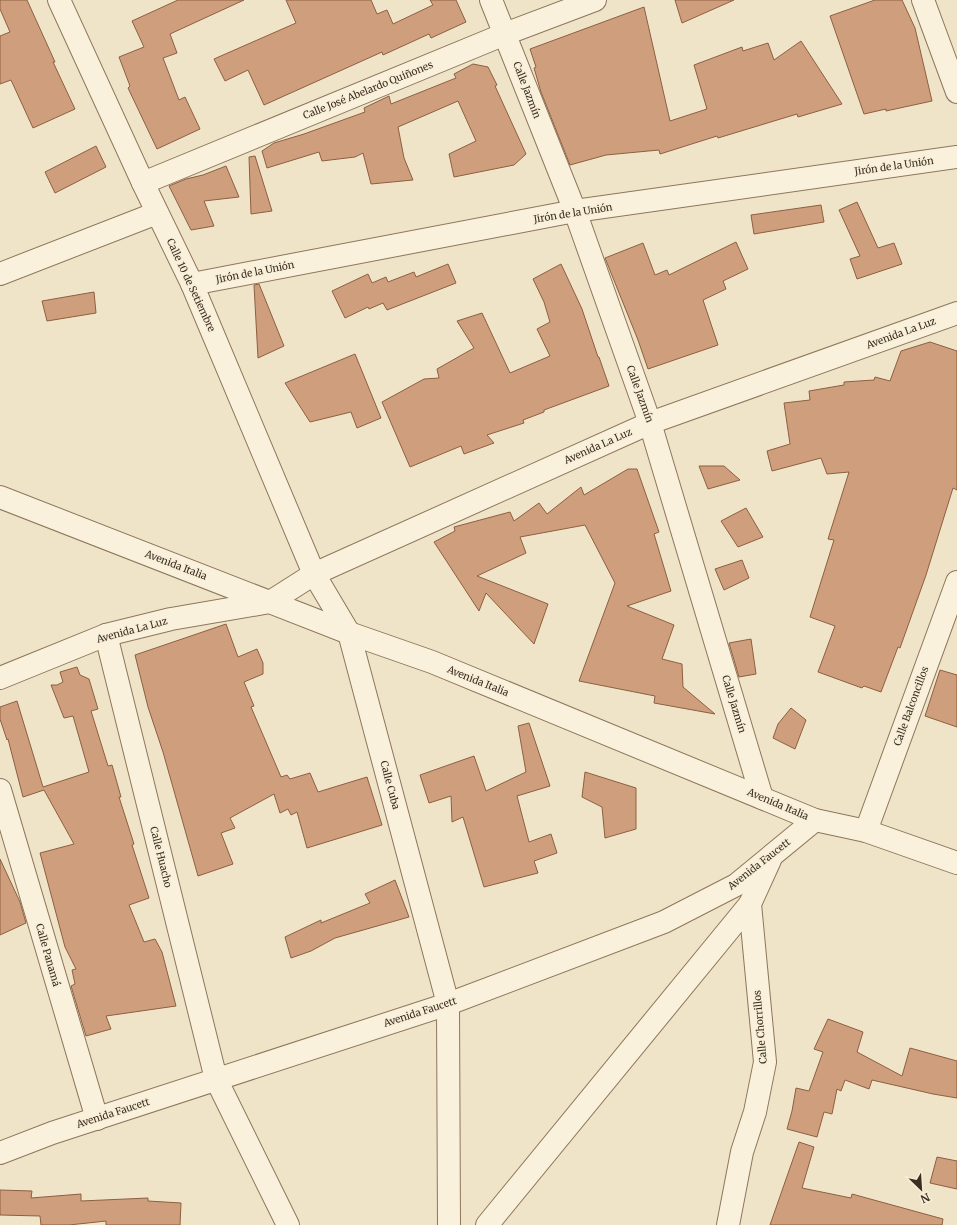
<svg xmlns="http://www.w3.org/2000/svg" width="957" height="1225" font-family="Merriweather,serif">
<rect width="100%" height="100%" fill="#f0e4c8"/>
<g fill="#cf9f7d" stroke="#8d5f41">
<path d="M 0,0 L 27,0 L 55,62 L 53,62 L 75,109 L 33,128 L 11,80 L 0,84 L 0,36 L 10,32 L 0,9 Z"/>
<path d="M 178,0 L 244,0 L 170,34 L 177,53 L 163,58 L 179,100 L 185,97 L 200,129 L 157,149 L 128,88 L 130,86 L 119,57 L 144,47 L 132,21 Z"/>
<path d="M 286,0 L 371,0 L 377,14 L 387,10 L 393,24 L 433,5 L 430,0 L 456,0 L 466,22 L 431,38 L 429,34 L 383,55 L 382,52 L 264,105 L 248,70 L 225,81 L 214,59 L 296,23 Z"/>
<path d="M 675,0 L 734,0 L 682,23 Z"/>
<path d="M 875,0 L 902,0 L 915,28 L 932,101 L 886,111 L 886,109 L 864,114 L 830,16 Z"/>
<path d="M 644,7 L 670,121 L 707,109 L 694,65 L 742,47 L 743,51 L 768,43 L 774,60 L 801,41 L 842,104 L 798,117 L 797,114 L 718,138 L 717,136 L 660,154 L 659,150 L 606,155 L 570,165 L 541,92 L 534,68 L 536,67 L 530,49 Z"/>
<path d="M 473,64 L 488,67 L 497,85 L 495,86 L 526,154 L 514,165 L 454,177 L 449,154 L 476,141 L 458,101 L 398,127 L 404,158 L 413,180 L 371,184 L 363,153 L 355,157 L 322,161 L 319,152 L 267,168 L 262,151 L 274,143 L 304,134 L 365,112 L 364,108 L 389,96 L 391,104 L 456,78 L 454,74 Z"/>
<path d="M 96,146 L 106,167 L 55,193 L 45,172 Z"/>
<path d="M 255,156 L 272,211 L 251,214 L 249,157 Z"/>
<path d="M 226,166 L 239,197 L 204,201 L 214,226 L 191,230 L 169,186 L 186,179 L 203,175 Z"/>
<path d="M 857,202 L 878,248 L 894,243 L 902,264 L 857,279 L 850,259 L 860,256 L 839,210 Z"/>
<path d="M 821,205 L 824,222 L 754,234 L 751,215 Z"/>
<path d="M 736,242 L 748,269 L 723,281 L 726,289 L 703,300 L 718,345 L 648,369 L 638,340 L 605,258 L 643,243 L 655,275 L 667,270 L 669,275 Z"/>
<path d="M 448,264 L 456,283 L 387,310 L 383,303 L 369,309 L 368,307 L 345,318 L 332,291 L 368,274 L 372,283 L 386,277 L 388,282 L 414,272 L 416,277 Z"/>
<path d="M 561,264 L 582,309 L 598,357 L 599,357 L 609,386 L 544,410 L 544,412 L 523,420 L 524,423 L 487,435 L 494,443 L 464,454 L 461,446 L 410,467 L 382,402 L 424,379 L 439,378 L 437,369 L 474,348 L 457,321 L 482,313 L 510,373 L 550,356 L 537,329 L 550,322 L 544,302 L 533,279 Z"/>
<path d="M 259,284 L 284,346 L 258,358 L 254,285 Z"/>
<path d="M 94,292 L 96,313 L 47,321 L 42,301 Z"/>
<path d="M 930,342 L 957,351 L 957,490 L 953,488 L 926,575 L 900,648 L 898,647 L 881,692 L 864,686 L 862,688 L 818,672 L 835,626 L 810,617 L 834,540 L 828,539 L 849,472 L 827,474 L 821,458 L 772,471 L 767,451 L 790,444 L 784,403 L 810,400 L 809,391 L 844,385 L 844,382 L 874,380 L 875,377 L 890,381 L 901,351 Z"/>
<path d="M 355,354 L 381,418 L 357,428 L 351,412 L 310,422 L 285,383 Z"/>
<path d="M 699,466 L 724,466 L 740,480 L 708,489 Z"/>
<path d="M 628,469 L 637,469 L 659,532 L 654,534 L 671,591 L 627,606 L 674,625 L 662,659 L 682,664 L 683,687 L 715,714 L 654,703 L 655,696 L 579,681 L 615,583 L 585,525 L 520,537 L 526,553 L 477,576 L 548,604 L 534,644 L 486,593 L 479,611 L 434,542 L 455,531 L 454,527 L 510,512 L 514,521 L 539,503 L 547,514 L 581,487 L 584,495 Z"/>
<path d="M 746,508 L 763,537 L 738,547 L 721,521 Z"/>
<path d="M 742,560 L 749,578 L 724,590 L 715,569 Z"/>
<path d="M 226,624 L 238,657 L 257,649 L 263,663 L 263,674 L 244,682 L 254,706 L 251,707 L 281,777 L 287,775 L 290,779 L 310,773 L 318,792 L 367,777 L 382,825 L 307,848 L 297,812 L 291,815 L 288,809 L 280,813 L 274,794 L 230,818 L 235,828 L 221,833 L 233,864 L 198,876 L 163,752 L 148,707 L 135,655 Z"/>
<path d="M 751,639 L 756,674 L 739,677 L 729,643 Z"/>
<path d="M 77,667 L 80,675 L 89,679 L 98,709 L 91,711 L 108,766 L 112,765 L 121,797 L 119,797 L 134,844 L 132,845 L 149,898 L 129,905 L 144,942 L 155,939 L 162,952 L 176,1006 L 106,1016 L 111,1029 L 86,1036 L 71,986 L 75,984 L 72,970 L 76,969 L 65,947 L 40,853 L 74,844 L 44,790 L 23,797 L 8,739 L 7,740 L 0,719 L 0,707 L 17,701 L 43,787 L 89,772 L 73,716 L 64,718 L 51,685 L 57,685 L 63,682 L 60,672 Z"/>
<path d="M 940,670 L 957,675 L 957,727 L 925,716 Z"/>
<path d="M 791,708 L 806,720 L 795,749 L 773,738 L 778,724 Z"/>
<path d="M 529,723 L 550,786 L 517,796 L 529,842 L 551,834 L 557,853 L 534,861 L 538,873 L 484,887 L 463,817 L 452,822 L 451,796 L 429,803 L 420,775 L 474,756 L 486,791 L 526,772 L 518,726 Z"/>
<path d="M 585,772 L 636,788 L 636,829 L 605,838 L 602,807 L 582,797 Z"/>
<path d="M 0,859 L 20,902 L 26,923 L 0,935 Z"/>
<path d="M 395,880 L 409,917 L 335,938 L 311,951 L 291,958 L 285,937 L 321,920 L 321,923 L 370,903 L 365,894 Z"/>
<path d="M 828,1019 L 863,1032 L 857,1052 L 902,1076 L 910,1048 L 957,1061 L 957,1098 L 933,1094 L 872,1080 L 869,1089 L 845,1080 L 841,1091 L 837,1089 L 832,1114 L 824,1112 L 817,1137 L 787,1129 L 792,1111 L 796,1088 L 809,1091 L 823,1052 L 814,1049 Z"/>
<path d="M 799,1142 L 814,1147 L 802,1188 L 851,1198 L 852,1194 L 943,1219 L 942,1225 L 770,1225 Z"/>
<path d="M 937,1157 L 957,1161 L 957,1189 L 930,1183 Z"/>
<path d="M 0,1190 L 32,1191 L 31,1198 L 81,1194 L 81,1201 L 148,1198 L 148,1201 L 181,1203 L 180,1225 L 106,1225 L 106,1221 L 69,1225 L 41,1225 L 40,1216 L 0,1215 Z"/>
</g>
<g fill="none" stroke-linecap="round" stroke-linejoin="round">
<defs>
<g id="minor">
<path d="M 59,0 L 143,183 L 192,284 L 314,574 L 349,633 L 448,1004 L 449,1225"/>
<path d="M 491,0 L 575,211 L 650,423 L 762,798"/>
<path d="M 923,0 L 957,92"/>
<path d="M 143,183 L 505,34 L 595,0"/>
<path d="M 0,274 L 157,213"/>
<path d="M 192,284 L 575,211 L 957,157"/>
<path d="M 0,497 L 349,633 L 432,662 L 815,820 L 866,831 L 957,863"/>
<path d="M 106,635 L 216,1079 L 288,1225"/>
<path d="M 0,678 L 106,635 L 171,619 L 270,602 L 314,574 L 650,423 L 957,313"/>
<path d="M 0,790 L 97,1119"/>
<path d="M 866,831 L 957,582"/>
<path d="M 0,1153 L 52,1133 L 448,1004 L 664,922 L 736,885 L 815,820"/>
<path d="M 487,1225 L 750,904"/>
<path d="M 728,1225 L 742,1152 L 755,1112 L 765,1062 L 750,904 L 770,860"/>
</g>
</defs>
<use href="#minor" stroke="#8d765c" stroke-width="24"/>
<use href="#minor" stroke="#faf1dc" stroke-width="22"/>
</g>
<g text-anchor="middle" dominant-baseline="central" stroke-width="3" stroke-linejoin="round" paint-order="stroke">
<g font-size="10" fill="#3d2e20" stroke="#f7eed8">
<text transform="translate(368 90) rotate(-22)">Calle José Abelardo Quiñones</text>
<text transform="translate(527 90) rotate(69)">Calle Jazmín</text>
<text transform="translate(894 166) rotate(-8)">Jirón de la Unión</text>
<text transform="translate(573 213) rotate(-9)">Jirón de la Unión</text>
<text transform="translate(255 272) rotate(-11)">Jirón de la Unión</text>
<text transform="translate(191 285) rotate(65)">Calle 10 de Setiembre</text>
<text transform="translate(901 333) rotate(-20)">Avenida La Luz</text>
<text transform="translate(640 394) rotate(70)">Calle Jazmín</text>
<text transform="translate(598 446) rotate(-24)">Avenida La Luz</text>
<text transform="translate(176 565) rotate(21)">Avenida Italia</text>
<text transform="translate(132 630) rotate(-15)">Avenida La Luz</text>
<text transform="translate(478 681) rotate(22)">Avenida Italia</text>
<text transform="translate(734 704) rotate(73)">Calle Jazmín</text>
<text transform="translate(911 706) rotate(-70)">Calle Balconcillos</text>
<text transform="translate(390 785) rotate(75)">Calle Cuba</text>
<text transform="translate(778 804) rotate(23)">Avenida Italia</text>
<text transform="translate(161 857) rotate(76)">Calle Huacho</text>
<text transform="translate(759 864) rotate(-38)">Avenida Faucett</text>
<text transform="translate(48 955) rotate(74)">Calle Panamá</text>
<text transform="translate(420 1012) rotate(-18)">Avenida Faucett</text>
<text transform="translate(760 1027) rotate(-95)">Calle Chorrillos</text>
<text transform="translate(113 1113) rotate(-18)">Avenida Faucett</text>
</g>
</g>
<g transform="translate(921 1189) rotate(155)" stroke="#f7eed8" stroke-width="3" paint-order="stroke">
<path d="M0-3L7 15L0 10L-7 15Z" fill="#3d2e20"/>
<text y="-6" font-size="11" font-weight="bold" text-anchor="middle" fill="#3d2e20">N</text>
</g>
</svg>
